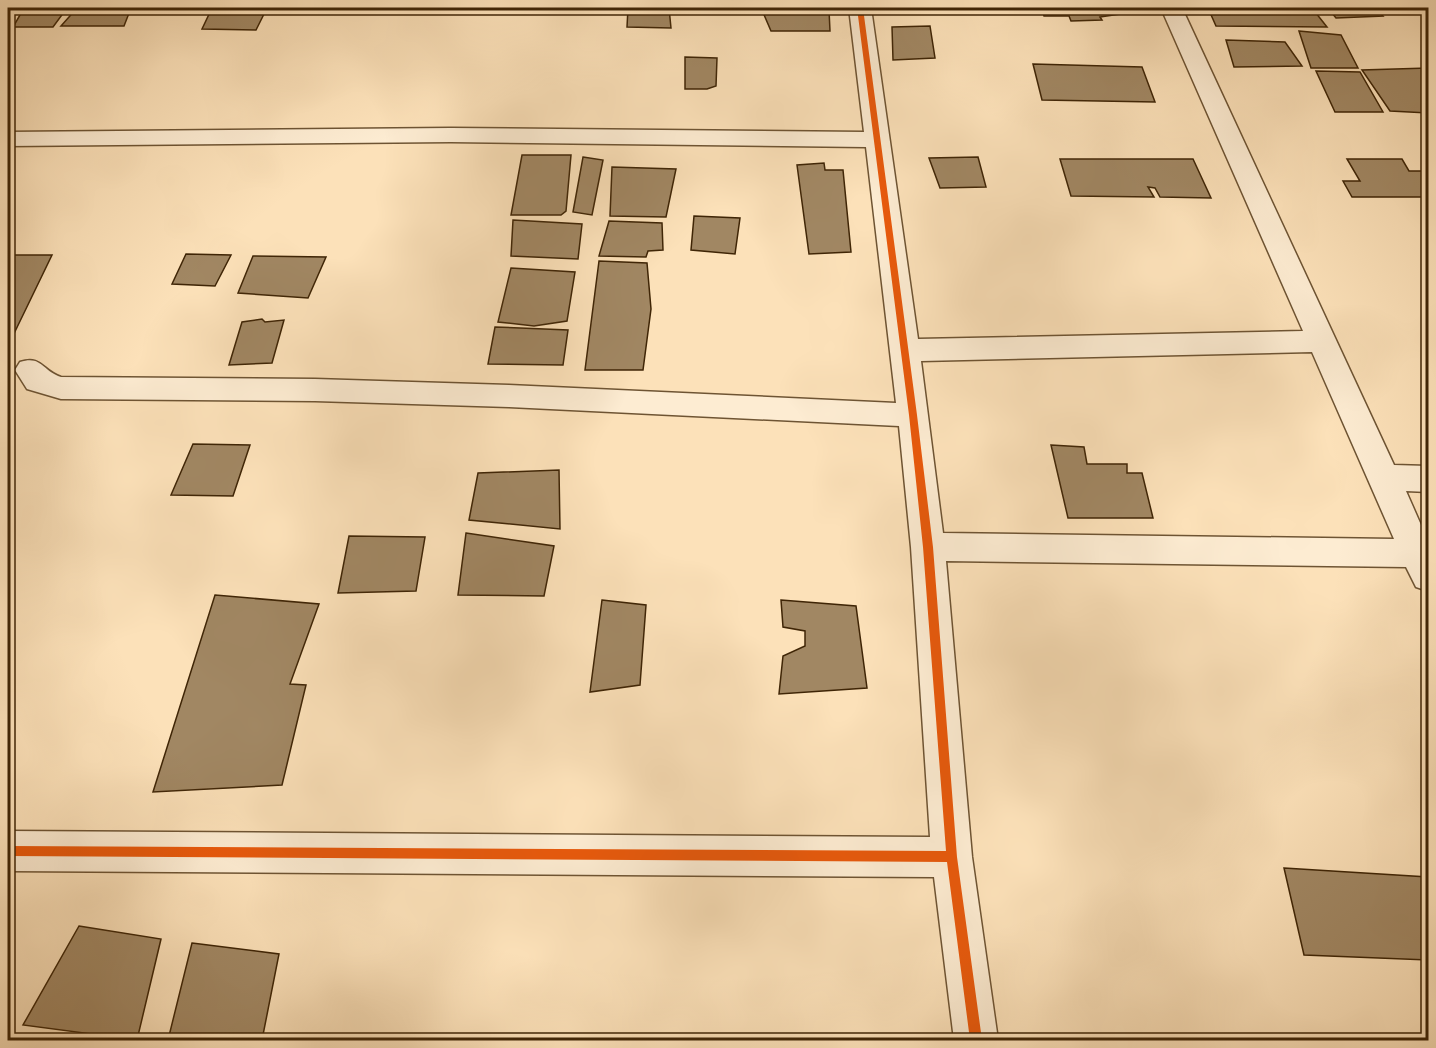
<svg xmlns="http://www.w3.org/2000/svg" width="1436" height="1048" font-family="'Gentium Book Plus',serif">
<rect width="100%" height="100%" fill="#fce1b9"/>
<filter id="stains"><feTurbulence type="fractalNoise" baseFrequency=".00333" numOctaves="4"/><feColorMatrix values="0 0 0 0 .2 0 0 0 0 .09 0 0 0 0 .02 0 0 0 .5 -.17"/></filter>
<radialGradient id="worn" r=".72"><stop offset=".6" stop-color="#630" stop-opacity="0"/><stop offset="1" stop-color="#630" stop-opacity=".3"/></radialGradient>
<g fill="#a18763" stroke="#3f2506" stroke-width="1.5">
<path d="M 24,8 L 67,8 L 53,27 L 13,27 Z"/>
<path d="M 77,8 L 131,8 L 124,26 L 61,26 Z"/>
<path d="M 212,8 L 267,8 L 256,30 L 202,29 Z"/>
<path d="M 320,8 L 343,8 L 341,13 L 320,12 Z"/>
<path d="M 628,8 L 669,8 L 671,28 L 627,27 Z"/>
<path d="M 1042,8 L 1118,8 L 1121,14 L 1100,17 L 1102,20 L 1071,21 L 1069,16 L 1044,16 Z"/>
<path d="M 1208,8 L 1312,8 L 1327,27 L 1216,26 Z"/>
<path d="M 1328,8 L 1376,8 L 1383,16 L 1336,18 Z"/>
<path d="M 762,10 L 829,10 L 830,31 L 771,31 Z"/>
<path d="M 930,26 L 935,58 L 893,60 L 892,27 Z"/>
<path d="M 1299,31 L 1341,35 L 1358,68 L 1311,68 Z"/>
<path d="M 1226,40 L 1285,42 L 1302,66 L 1234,67 Z"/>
<path d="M 685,57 L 717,58 L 716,86 L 707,89 L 685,89 Z"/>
<path d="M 1033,64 L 1142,67 L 1155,102 L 1042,100 Z"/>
<path d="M 1428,68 L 1428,113 L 1390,111 L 1362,70 Z"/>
<path d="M 1316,71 L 1360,72 L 1383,112 L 1335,112 Z"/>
<path d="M 522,155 L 571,155 L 566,211 L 561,215 L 511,215 Z"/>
<path d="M 583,157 L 603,160 L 592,215 L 573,212 Z"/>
<path d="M 978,157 L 986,187 L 940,188 L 929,158 Z"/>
<path d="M 1060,159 L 1193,159 L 1211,198 L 1160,197 L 1155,188 L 1148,187 L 1154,197 L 1071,196 Z"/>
<path d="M 1347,159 L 1402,159 L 1409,171 L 1424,171 L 1428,178 L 1428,197 L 1352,197 L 1343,181 L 1360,181 Z"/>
<path d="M 824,163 L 825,170 L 843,170 L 851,252 L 809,254 L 797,165 Z"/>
<path d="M 612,167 L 676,169 L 666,217 L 610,216 Z"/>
<path d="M 694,216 L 740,218 L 735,254 L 691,250 Z"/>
<path d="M 513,220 L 582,224 L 578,259 L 511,256 Z"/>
<path d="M 609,221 L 662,223 L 663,250 L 648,251 L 646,257 L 599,256 Z"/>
<path d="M 186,254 L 231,255 L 215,286 L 172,284 Z"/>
<path d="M 8,255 L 52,255 L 8,346 Z"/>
<path d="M 253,256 L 326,257 L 308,298 L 238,293 Z"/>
<path d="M 599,261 L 647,263 L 651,309 L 643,370 L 585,370 Z"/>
<path d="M 511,268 L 575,272 L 567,321 L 534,326 L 498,322 Z"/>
<path d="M 262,319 L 265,322 L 284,320 L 272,363 L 229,365 L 242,322 Z"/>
<path d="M 495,327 L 568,330 L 563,365 L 488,364 Z"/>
<path d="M 193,444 L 250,445 L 233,496 L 171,495 Z"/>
<path d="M 1051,445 L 1084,447 L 1087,464 L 1127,464 L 1127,473 L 1142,473 L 1153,518 L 1068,518 Z"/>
<path d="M 559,470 L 560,529 L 469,520 L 478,473 Z"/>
<path d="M 466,533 L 554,546 L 544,596 L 458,595 Z"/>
<path d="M 349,536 L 425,537 L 416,591 L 338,593 Z"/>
<path d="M 215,595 L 319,604 L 290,684 L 306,685 L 282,785 L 153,792 Z"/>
<path d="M 602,600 L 646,605 L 640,685 L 590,692 Z"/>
<path d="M 781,600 L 856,606 L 867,688 L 779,694 L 783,656 L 805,646 L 805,631 L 783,627 Z"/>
<path d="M 1284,868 L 1428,877 L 1428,960 L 1304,955 Z"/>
<path d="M 79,926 L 161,939 L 137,1040 L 23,1025 Z"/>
<path d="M 192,943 L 279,954 L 262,1040 L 168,1040 Z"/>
</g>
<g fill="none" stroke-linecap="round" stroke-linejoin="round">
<defs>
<path id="minor" d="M 849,8 L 871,8 L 918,339 L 1303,331 L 1161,8 L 1182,8 L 1394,465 L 1428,466 L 1428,492 L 1406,491 L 1428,541 L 1428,591 L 1416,587 L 1406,567 L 946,561 L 972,857 L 998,1040 L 954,1040 L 934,877 L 8,871 L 8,831 L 930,837 L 911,547 L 899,426 L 509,407 L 315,401 L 61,399 L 27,389 L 15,370 L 20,362 C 42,355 42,371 61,377 L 315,379 L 509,385 L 896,403 L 866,147 L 451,142 L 8,146 L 8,132 L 451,128 L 864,132 ZM 1312,352 L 1394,539 L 943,533 L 921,361 Z"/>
</defs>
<use href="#minor" stroke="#6e5433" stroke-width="3"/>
<use href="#minor" fill="#fdecd2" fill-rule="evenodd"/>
<defs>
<path id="cycleway" d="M 857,8 L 863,8 L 917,415 L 933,547 L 957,857 L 982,1040 L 970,1040 L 947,862 L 8,856 L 8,846 L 946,851 L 923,547 L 909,415 Z"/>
</defs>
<use href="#cycleway" stroke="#fdecd2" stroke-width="4"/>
<use href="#cycleway" fill="#e8590c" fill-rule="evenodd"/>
</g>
<rect width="1436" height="1048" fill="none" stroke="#fce1b9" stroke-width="30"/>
<rect x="9" y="9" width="1418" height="1030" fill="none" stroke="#3f2506" stroke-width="3"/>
<rect x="15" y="15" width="1406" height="1018" fill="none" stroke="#3f2506" stroke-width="1.5"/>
<rect width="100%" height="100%" filter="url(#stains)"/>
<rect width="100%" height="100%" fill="url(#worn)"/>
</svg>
